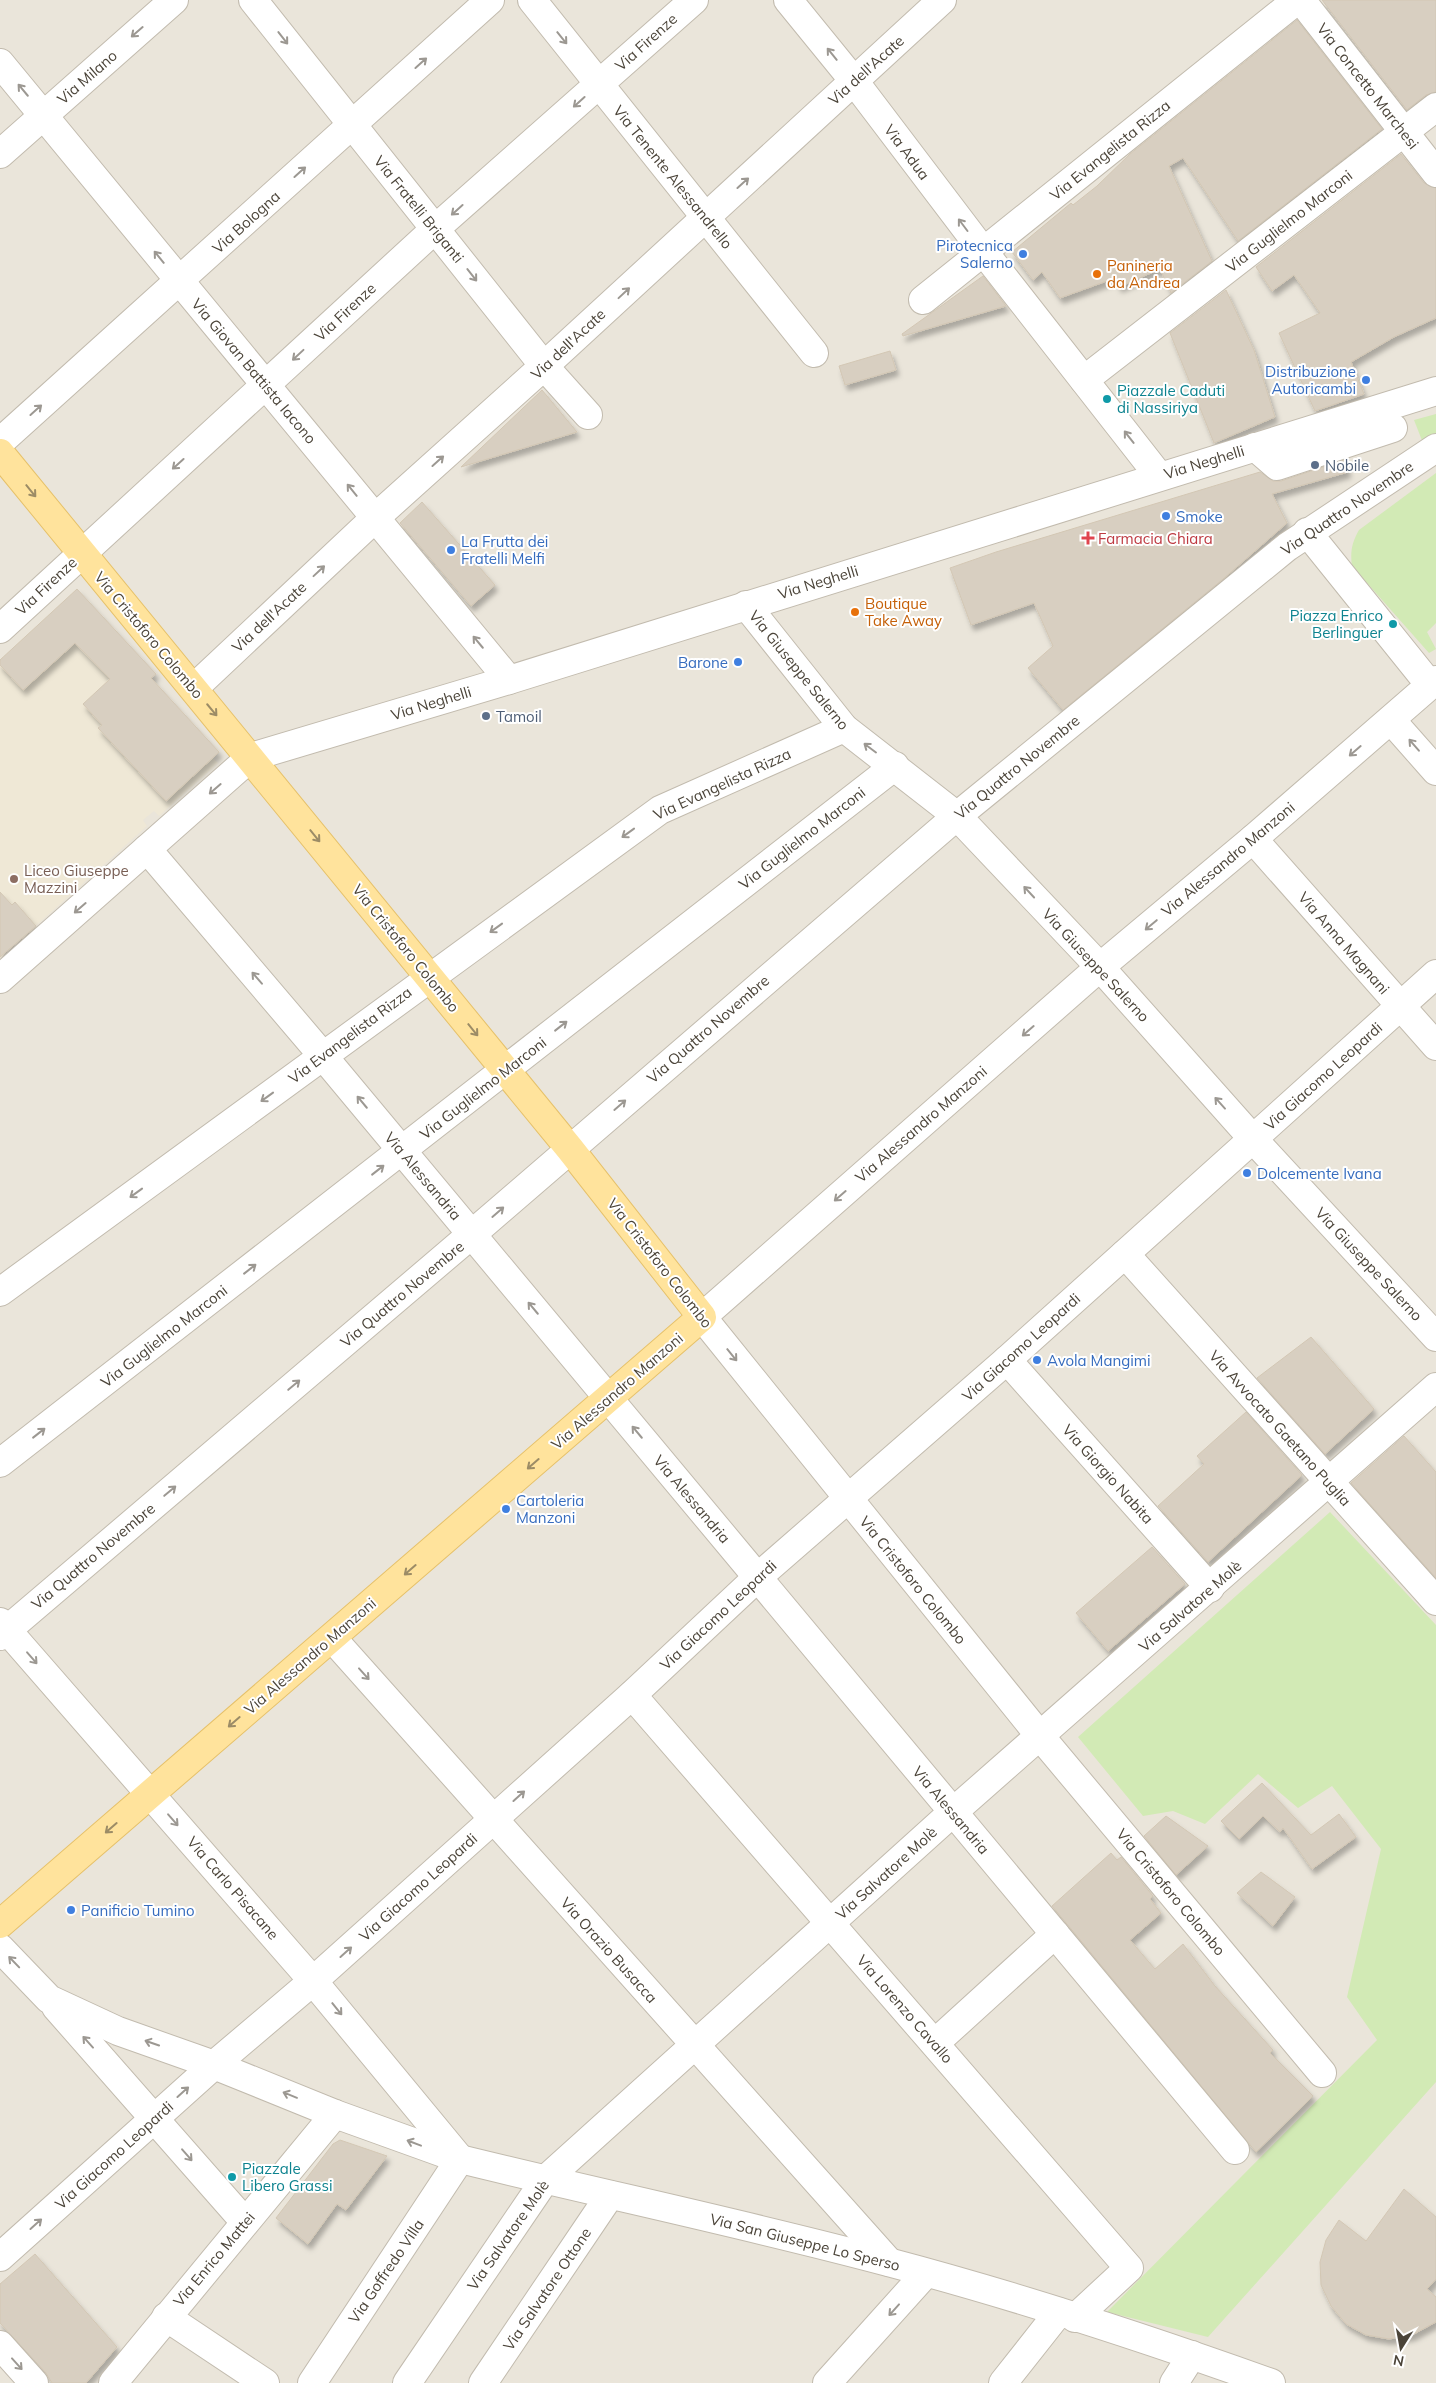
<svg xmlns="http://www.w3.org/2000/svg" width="1436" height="2383" font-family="Mulish,sans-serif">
<defs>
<filter id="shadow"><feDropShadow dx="3" dy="5.5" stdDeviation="2.5" flood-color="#0004"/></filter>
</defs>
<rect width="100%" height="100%" fill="#f6f3ec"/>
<rect fill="#eae5da" x="0" y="0" width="1436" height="2383"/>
<path fill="#efe8d6" d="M 77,589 L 156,674 L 151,678 L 219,752 L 213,758 L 218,763 L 159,816 L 154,811 L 143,820 L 147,826 L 0,958 L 0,660 Z"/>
<g fill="#d2eab5">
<path d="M 1436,414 L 1436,434 L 1423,443 L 1414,420 Z"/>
<path d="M 1436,473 L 1436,623 L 1427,632 L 1436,649 L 1429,653 L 1352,566 C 1350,552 1352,542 1359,530 Z"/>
<path d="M 1330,1512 L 1436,1625 L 1436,2082 L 1208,2337 L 1107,2312 L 1377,2040 L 1347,1997 L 1381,1849 L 1332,1786 L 1298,1808 L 1258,1774 L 1205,1824 L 1173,1811 L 1143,1816 L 1078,1737 Z"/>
</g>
<g fill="#d8cfc1" stroke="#d3c7b4" filter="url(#shadow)">
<path d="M 1322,0 L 1436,0 L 1436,92 L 1426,95 L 1407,110 Z"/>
<path d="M 1297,20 L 1382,129 L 1238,241 L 1183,158 L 1169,166 L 1212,261 L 1171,293 L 1160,269 L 1119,287 L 1115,278 L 1060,298 L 1042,272 L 1033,280 L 1012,252 L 1071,203 L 1073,205 L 1097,186 L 1130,154 Z"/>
<path d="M 1401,154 L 1424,183 L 1436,188 L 1436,318 L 1394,337 L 1351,362 L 1364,394 L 1315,411 L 1279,333 L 1320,313 L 1294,275 L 1272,291 L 1256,267 Z"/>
<path d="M 983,276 L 1006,306 L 903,336 L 902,334 Z"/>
<path d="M 1226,290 L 1254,350 L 1275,417 L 1214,443 L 1170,333 Z"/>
<path d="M 890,351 L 896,370 L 845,385 L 839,366 Z"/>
<path d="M 542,390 L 577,432 L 461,467 Z"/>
<path d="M 1344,460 L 1348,472 L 1272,494 L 1287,523 L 1222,580 L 1063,710 L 1028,668 L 1053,646 L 1034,603 L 971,625 L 950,568 L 996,552 L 1260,472 L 1273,481 L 1281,481 Z"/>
<path d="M 422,502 L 495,585 L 471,606 L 400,523 Z"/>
<path d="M 77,589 L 156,674 L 151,678 L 219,752 L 166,801 L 98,728 L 102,725 L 83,704 L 110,679 L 75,643 L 23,690 L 0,665 L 0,660 Z"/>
<path d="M 0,892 L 12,905 L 15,902 L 36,926 L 0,957 Z"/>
<path d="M 1311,1337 L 1374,1409 L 1325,1454 L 1257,1378 Z"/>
<path d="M 1246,1412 L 1302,1475 L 1208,1562 L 1158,1506 L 1204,1464 L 1197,1456 Z"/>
<path d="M 1404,1436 L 1436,1472 L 1436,1578 L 1351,1483 Z"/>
<path d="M 1152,1547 L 1185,1584 L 1108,1651 L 1076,1613 Z"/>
<path d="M 1262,1783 L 1311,1835 L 1339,1814 L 1356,1837 L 1312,1869 L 1283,1828 L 1280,1832 L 1263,1816 L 1239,1839 L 1221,1821 Z"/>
<path d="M 1166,1816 L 1208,1846 L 1176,1875 L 1144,1836 Z"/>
<path d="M 1111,1853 L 1117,1860 L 1121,1857 L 1153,1896 L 1150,1899 L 1161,1913 L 1130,1940 L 1155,1969 L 1183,1944 L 1215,1986 L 1273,2050 L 1270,2053 L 1313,2096 L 1256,2152 L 1052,1906 Z"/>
<path d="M 1261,1872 L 1295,1897 L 1273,1926 L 1237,1893 Z"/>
<path d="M 340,2140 L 387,2156 L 346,2210 L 337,2204 L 308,2244 L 276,2218 L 333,2144 Z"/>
<path d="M 1404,2189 L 1436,2217 L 1436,2279 L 1427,2289 L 1436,2297 L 1436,2322 L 1412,2335 L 1389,2339 L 1366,2335 L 1346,2324 L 1331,2306 L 1321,2285 L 1320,2262 L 1326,2240 L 1339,2220 L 1366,2241 Z"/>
<path d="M 35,2254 L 117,2347 L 86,2383 L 52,2383 L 46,2373 L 0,2323 L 0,2284 Z"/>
</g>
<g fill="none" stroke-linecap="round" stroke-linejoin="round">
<defs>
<g id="minor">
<path d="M 253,0 L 544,366 L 588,415"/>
<path d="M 532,0 L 814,353"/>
<path d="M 788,0 L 854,81 L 983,251 L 1159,476"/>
<path d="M 1301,0 L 1436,173"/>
<path d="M 0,63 L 509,680"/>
<path d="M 0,154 L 174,0"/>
<path d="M 923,300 L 1297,0"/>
<path d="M 1084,380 L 1436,107"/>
<path d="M 0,442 L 490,0"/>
<path d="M 1255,447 L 1277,466 L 1393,428"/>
<path d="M 1307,532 L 1430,685"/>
<path d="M 746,605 L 844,728 L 957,816 L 1100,967 L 1253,1139 L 1436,1337"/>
<path d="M 0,629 L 435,229 L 694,0"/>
<path d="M 194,688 L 375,518 L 544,366 L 942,0"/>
<path d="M 1391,720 L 1436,771"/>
<path d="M 1253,839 L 1436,1046"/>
<path d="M 147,849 L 323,1056 L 1235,2150"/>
<path d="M 0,979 L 251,757 L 509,680 L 1436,391"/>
<path d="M 1125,1254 L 1436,1601"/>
<path d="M 0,1292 L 660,810 L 844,728"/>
<path d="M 1007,1360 L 1210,1588"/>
<path d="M 0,1463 L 895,766"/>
<path d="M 0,1622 L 313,1981 L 460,2159"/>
<path d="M 0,1636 L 472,1234 L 957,816 L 1287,547 L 1436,448"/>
<path d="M 332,1638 L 889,2262"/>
<path d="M 632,1695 L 1129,2268 L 1075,2318"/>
<path d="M 0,1948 L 49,1999 L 118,2031 L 214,2065 L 335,2114 L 460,2159 C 602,2194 746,2224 888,2262 C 1017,2296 1145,2338 1271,2383"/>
<path d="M 56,2007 L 245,2222"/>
<path d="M 935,2043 L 1055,1934"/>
<path d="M 1322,2073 L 1040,1736 L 702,1317 L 1100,967 L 1253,839 L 1436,680"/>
<path d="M 0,2257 L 214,2065 L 313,1981 L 632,1695 L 758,1577 L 1007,1360 L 1436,974"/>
<path d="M 166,2317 L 265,2383"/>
<path d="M 0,2345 L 34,2383"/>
<path d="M 113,2383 L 335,2114"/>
<path d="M 312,2383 L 460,2159"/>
<path d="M 407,2383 L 545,2180 L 953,1812 L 1436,1387"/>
<path d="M 483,2383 L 610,2195"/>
<path d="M 827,2383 L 926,2273"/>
<path d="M 1003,2383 L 1059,2312"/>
<path d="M 1174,2383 L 1192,2355"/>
</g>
<path id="major" d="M 0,453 L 570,1149 L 702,1317 L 0,1924"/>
</defs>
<use href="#minor" stroke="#c2bbae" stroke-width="30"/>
<use href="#major" stroke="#e6c16a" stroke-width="30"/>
<use href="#minor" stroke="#fff" stroke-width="28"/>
<use href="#major" stroke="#ffe39c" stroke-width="28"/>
</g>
<defs><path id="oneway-shaft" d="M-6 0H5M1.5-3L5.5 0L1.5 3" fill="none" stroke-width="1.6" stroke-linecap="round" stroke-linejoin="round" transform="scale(1.25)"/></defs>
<g stroke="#9c9892">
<use href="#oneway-shaft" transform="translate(137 32) rotate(139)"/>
<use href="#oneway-shaft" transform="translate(283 38) rotate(52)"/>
<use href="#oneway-shaft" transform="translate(562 38) rotate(51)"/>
<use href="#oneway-shaft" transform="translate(832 54) rotate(-129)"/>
<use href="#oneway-shaft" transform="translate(421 63) rotate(-42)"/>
<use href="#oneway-shaft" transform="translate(23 90) rotate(-130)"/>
<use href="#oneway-shaft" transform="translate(579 102) rotate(138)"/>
<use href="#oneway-shaft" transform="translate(300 172) rotate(-42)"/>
<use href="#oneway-shaft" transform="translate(743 183) rotate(-42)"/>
<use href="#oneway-shaft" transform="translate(457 210) rotate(138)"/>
<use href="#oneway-shaft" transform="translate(963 225) rotate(-127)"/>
<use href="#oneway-shaft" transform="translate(159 257) rotate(-129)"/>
<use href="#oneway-shaft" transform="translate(472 275) rotate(52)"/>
<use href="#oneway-shaft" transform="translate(624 293) rotate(-43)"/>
<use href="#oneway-shaft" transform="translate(298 355) rotate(137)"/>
<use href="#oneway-shaft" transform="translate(36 410) rotate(-42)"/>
<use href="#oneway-shaft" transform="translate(1129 437) rotate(-128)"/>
<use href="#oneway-shaft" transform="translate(438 461) rotate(-42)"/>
<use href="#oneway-shaft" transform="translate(178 464) rotate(138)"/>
<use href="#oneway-shaft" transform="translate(352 490) rotate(-129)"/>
<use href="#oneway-shaft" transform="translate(319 571) rotate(-43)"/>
<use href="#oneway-shaft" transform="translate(478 642) rotate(-130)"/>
<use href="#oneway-shaft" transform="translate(1414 745) rotate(-131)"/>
<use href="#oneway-shaft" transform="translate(870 748) rotate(-143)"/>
<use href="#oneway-shaft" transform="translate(1355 751) rotate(139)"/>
<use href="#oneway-shaft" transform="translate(215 789) rotate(139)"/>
<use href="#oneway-shaft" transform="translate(628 833) rotate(144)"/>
<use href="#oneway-shaft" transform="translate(1029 892) rotate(-133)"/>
<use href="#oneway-shaft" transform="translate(80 908) rotate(139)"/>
<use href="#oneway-shaft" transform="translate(1151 925) rotate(140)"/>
<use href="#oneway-shaft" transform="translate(496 928) rotate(144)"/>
<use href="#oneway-shaft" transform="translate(257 978) rotate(-131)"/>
<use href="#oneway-shaft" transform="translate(561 1026) rotate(-38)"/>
<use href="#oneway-shaft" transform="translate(1028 1031) rotate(139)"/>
<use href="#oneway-shaft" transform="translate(267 1097) rotate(144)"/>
<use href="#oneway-shaft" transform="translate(362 1102) rotate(-130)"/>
<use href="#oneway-shaft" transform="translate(1220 1103) rotate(-132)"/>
<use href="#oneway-shaft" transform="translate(620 1105) rotate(-41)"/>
<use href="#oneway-shaft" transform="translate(378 1170) rotate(-38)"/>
<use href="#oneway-shaft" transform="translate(136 1193) rotate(144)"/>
<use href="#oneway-shaft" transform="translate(840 1196) rotate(139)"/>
<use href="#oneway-shaft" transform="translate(498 1212) rotate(-41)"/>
<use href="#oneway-shaft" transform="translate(250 1269) rotate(-38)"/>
<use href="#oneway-shaft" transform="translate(533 1308) rotate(-130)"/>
<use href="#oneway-shaft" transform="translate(732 1355) rotate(51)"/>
<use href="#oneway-shaft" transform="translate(294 1385) rotate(-40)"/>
<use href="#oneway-shaft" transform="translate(637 1432) rotate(-130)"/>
<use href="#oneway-shaft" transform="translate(39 1433) rotate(-38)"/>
<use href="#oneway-shaft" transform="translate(170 1491) rotate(-40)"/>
<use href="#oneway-shaft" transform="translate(32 1658) rotate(49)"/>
<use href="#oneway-shaft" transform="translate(364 1674) rotate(48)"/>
<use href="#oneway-shaft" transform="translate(519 1796) rotate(-42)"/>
<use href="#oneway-shaft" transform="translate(173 1820) rotate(49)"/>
<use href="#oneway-shaft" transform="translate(346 1952) rotate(-42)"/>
<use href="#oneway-shaft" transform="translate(14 1962) rotate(-134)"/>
<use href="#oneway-shaft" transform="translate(337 2009) rotate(51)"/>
<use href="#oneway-shaft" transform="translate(88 2042) rotate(-132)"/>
<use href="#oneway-shaft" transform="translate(152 2043) rotate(-161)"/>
<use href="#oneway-shaft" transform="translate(183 2092) rotate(-42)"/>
<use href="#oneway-shaft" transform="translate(290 2095) rotate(-158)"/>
<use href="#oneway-shaft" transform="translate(414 2143) rotate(-159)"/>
<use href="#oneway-shaft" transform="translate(187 2155) rotate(49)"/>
<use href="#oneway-shaft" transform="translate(36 2224) rotate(-42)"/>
<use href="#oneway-shaft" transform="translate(894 2310) rotate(132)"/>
<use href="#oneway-shaft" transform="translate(17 2364) rotate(48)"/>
</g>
<g stroke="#9c8c66">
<use href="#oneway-shaft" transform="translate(31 491) rotate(51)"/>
<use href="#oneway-shaft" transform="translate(212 710) rotate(50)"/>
<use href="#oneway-shaft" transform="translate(315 836) rotate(51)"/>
<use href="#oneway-shaft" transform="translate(473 1030) rotate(51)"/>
<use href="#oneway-shaft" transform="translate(533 1464) rotate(139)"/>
<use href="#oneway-shaft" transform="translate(410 1570) rotate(139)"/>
<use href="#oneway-shaft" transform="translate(234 1722) rotate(139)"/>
<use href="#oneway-shaft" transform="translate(111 1828) rotate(139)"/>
</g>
<g fill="#3f7fe0" stroke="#fff" stroke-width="2">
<circle cx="1023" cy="254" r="5"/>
<circle cx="1366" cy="380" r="5"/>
<circle cx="1166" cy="516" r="5"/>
<circle cx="451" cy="550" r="5"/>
<circle cx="738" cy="662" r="5"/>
<circle cx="1247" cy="1173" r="5"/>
<circle cx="1037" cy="1360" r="5"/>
<circle cx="506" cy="1509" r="5"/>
<circle cx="71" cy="1910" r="5"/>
</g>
<g fill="#e8710a" stroke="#fff" stroke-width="2">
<circle cx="1097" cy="274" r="5"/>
<circle cx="855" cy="612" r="5"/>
</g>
<g fill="#0f9aa8" stroke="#fff" stroke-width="2">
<circle cx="1107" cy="399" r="5"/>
<circle cx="1393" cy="624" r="5"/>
<circle cx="232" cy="2177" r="5"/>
</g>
<g fill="#5c6f8a" stroke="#fff" stroke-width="2">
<circle cx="1315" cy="465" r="5"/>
<circle cx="486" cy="716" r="5"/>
</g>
<path fill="#e0444e" stroke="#fff" stroke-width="2" d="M1085.5 530.5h5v5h5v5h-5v5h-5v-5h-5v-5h5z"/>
<circle fill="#8d6e63" stroke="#fff" stroke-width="2" cx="14" cy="879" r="5"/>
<g text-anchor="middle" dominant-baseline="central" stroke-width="4" stroke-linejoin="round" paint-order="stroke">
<g font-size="15" fill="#4b4439" stroke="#fff">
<text transform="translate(646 42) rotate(-42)">Via Firenze</text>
<text transform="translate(866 70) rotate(-42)">Via dell'Acate</text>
<text transform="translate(87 77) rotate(-41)">Via Milano</text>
<text transform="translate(1368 86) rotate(52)">Via Concetto Marchesi</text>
<text transform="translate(1110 150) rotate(-39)">Via Evangelista Rizza</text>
<text transform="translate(907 152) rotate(53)">Via Adua</text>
<text transform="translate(673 177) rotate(51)">Via Tenente Alessandrello</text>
<text transform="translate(419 209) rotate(51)">Via Fratelli Briganti</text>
<text transform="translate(1289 221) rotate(-38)">Via Guglielmo Marconi</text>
<text transform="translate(246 222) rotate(-42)">Via Bologna</text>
<text transform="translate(345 312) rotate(-43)">Via Firenze</text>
<text transform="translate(568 344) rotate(-43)">Via dell'Acate</text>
<text transform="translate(254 371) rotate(50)">Via Giovan Battista Iacono</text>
<text transform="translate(1204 462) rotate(-17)">Via Neghelli</text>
<text transform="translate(1347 508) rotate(-34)">Via Quattro Novembre</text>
<text transform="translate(818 582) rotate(-17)">Via Neghelli</text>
<text transform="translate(46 586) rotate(-43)">Via Firenze</text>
<text transform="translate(269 617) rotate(-43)">Via dell'Acate</text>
<text transform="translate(149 635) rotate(50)">Via Cristoforo Colombo</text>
<text transform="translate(799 670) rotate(51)">Via Giuseppe Salerno</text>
<text transform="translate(431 703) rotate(-17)">Via Neghelli</text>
<text transform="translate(1017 767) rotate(-39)">Via Quattro Novembre</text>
<text transform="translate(722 784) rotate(-25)">Via Evangelista Rizza</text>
<text transform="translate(802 838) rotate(-38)">Via Guglielmo Marconi</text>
<text transform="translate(1228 859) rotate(-40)">Via Alessandro Manzoni</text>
<text transform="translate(1344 943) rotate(49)">Via Anna Magnani</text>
<text transform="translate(406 948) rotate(51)">Via Cristoforo Colombo</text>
<text transform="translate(1096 965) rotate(47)">Via Giuseppe Salerno</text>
<text transform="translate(708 1029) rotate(-41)">Via Quattro Novembre</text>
<text transform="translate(350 1035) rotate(-37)">Via Evangelista Rizza</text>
<text transform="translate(1323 1076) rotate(-42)">Via Giacomo Leopardi</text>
<text transform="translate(483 1088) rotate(-38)">Via Guglielmo Marconi</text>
<text transform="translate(921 1124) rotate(-41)">Via Alessandro Manzoni</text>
<text transform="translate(423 1176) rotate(50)">Via Alessandria</text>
<text transform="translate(660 1263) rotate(52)">Via Cristoforo Colombo</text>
<text transform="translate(1369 1264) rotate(47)">Via Giuseppe Salerno</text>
<text transform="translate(402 1294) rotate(-40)">Via Quattro Novembre</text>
<text transform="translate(164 1336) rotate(-38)">Via Guglielmo Marconi</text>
<text transform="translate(1021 1347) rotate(-42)">Via Giacomo Leopardi</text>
<text transform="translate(617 1391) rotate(-41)">Via Alessandro Manzoni</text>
<text transform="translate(1280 1428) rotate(48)">Via Avvocato Gaetano Puglia</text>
<text transform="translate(1108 1474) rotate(48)">Via Giorgio Nabita</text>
<text transform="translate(692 1499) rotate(50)">Via Alessandria</text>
<text transform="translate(93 1556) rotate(-40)">Via Quattro Novembre</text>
<text transform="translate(913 1580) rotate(51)">Via Cristoforo Colombo</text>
<text transform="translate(1190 1606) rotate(-41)">Via Salvatore Molè</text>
<text transform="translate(718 1615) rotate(-43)">Via Giacomo Leopardi</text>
<text transform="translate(310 1656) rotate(-41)">Via Alessandro Manzoni</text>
<text transform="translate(951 1810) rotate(50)">Via Alessandria</text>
<text transform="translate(886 1873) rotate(-42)">Via Salvatore Molè</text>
<text transform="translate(418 1887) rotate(-42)">Via Giacomo Leopardi</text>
<text transform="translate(233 1888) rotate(49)">Via Carlo Pisacane</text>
<text transform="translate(1171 1892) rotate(50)">Via Cristoforo Colombo</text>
<text transform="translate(609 1950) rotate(48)">Via Orazio Busacca</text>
<text transform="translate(905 2009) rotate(49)">Via Lorenzo Cavallo</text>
<text transform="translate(114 2155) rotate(-42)">Via Giacomo Leopardi</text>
<text transform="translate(508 2235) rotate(-55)">Via Salvatore Molè</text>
<text transform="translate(805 2242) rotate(14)">Via San Giuseppe Lo Sperso</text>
<text transform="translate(214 2259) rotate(-50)">Via Enrico Mattei</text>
<text transform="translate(386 2271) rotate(-56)">Via Goffredo Villa</text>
<text transform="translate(547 2289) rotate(-56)">Via Salvatore Ottone</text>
</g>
<g font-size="15" fill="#366cbe" stroke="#fff" text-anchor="start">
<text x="1013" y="245" text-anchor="end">Pirotecnica<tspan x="1013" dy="17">Salerno</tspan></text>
<text x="1356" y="371" text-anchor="end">Distribuzione<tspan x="1356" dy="17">Autoricambi</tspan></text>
<text x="1176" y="516">Smoke</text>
<text x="461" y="541">La Frutta dei<tspan x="461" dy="17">Fratelli Melfi</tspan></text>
<text x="728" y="662" text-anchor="end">Barone</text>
<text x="1257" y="1173">Dolcemente Ivana</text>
<text x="1047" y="1360">Avola Mangimi</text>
<text x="516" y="1500">Cartoleria<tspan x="516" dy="17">Manzoni</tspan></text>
<text x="81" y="1910">Panificio Tumino</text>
</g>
<g font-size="15" fill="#c56008" stroke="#fff" text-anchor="start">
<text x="1107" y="265">Panineria<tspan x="1107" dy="17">da Andrea</tspan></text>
<text x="865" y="603">Boutique<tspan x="865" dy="17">Take Away</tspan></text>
</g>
<g font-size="15" fill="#0d838f" stroke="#fff" text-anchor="start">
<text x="1117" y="390">Piazzale Caduti<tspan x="1117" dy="17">di Nassiriya</tspan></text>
<text x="1383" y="615" text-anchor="end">Piazza Enrico<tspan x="1383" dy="17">Berlinguer</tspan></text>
<text x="242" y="2168">Piazzale<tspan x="242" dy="17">Libero Grassi</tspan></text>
</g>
<g font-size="15" fill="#4e5e75" stroke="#fff" text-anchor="start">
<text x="1325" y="465">Nobile</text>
<text x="496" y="716">Tamoil</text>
</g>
<g font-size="15" fill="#be3a42" stroke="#fff" text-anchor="start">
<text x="1098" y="538">Farmacia Chiara</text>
</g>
<g font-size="15" fill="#785e54" stroke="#fff" text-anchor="start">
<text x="24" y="870">Liceo Giuseppe<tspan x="24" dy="17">Mazzini</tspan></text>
</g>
</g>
<g transform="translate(1401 2348) rotate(191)" stroke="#ffffff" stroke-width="4" paint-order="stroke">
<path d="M0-4L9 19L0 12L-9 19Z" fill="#4b4439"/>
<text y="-8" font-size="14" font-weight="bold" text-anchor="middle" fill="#4b4439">N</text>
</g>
</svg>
